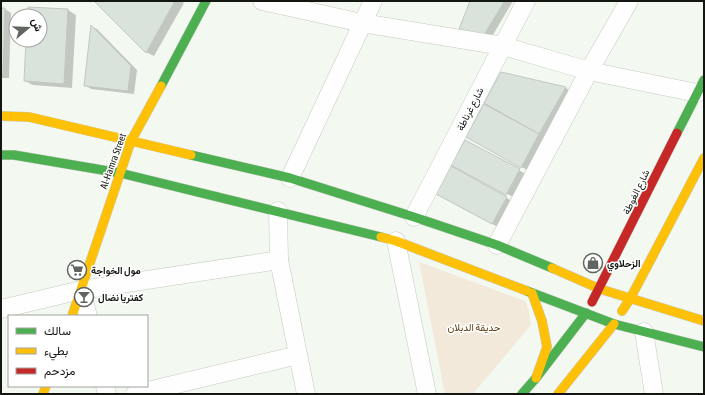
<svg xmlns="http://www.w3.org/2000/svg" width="705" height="395" font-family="'Asap Condensed',Vazirmatn,sans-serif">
<rect width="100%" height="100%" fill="#f3f9f0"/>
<path fill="#f2e9db" d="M 419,262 L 525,301 L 529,311 L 531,325 L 473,394 L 445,394 Z"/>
<g fill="#0003">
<path d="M 96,1 L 181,1 L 184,3 L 154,56 L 146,52 Z"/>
<path d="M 471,1 L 513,1 L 491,38 L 466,32 L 460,28 Z"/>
<path d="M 29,8 L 68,10 L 76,15 L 72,88 L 33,85 L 25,81 L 27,40 L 40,40 L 40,16 L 28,16 Z"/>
<path d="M 1,9 L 5,9 L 11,13 L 9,78 L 1,78 Z"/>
<path d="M 91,26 L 97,29 L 137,70 L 134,94 L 91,89 L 85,85 Z"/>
<path d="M 502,73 L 566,88 L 572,92 L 527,170 L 467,137 Z"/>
<path d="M 465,141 L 526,174 L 513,197 L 453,165 Z"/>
<path d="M 451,168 L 512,201 L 498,227 L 443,198 Z"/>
</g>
<g fill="#dae2dc" stroke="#c1c8c2">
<path d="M 94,1 L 175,1 L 146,53 Z"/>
<path d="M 470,1 L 501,1 L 504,2 L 484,35 L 459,29 Z"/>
<path d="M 28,7 L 68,9 L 64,84 L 24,81 L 26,40 L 40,40 L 40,16 L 27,16 Z"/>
<path d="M 1,8 L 5,8 L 3,75 L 1,75 Z"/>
<path d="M 91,25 L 131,66 L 128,91 L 84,86 Z"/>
<path d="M 501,72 L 566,87 L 539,134 L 484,103 Z"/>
<path d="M 484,104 L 539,134 L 521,168 L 466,137 Z"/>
<path d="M 465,140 L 520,169 L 506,195 L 451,165 Z"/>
<path d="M 451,166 L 507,197 L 492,224 L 436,194 Z"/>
</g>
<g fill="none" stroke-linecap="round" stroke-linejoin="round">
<defs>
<g id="street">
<path d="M 262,1 L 362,23 L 503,46 L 589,71 L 697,93"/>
<path d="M 290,178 L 373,1"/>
<path d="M 278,211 L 279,260 L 306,394"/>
<path d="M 414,217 L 526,1"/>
<path d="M 396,241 L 427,394"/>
<path d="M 497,245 L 589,71 L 629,1"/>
<path d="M 81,290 L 88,316"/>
<path d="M 1,309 L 81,290 L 279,260"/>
<path d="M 644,332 L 654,394"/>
<path d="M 105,386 L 107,394"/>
<path d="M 135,394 L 298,355"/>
</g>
<g id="fast">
<path d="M 161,86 L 206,1"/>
<path d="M 677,133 L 704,80"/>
<path d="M 1,155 L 14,155 L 120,173 L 381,237"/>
<path d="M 191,155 L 290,178 L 414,217 L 497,245 L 552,268"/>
<path d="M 527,291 L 614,324 L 704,347"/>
<path d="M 522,394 L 536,378 L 586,313"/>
</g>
<g id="slow">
<path d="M 1,116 L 29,117 L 191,155"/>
<path d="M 381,237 L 396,241 L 527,291"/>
<path d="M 552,268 L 600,289 L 704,321"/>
<path d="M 532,293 L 542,321 L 547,347 L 536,378"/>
<path d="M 622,311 L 630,299 L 704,158"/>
<path d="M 72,316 L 131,141 L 161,86"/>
<path d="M 43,394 L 46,386"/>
<path d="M 558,394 L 614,324"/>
</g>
<path id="jam" d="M 592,302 L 677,133"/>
</defs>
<use href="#street" stroke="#c5cac2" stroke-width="19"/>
<use href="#fast" stroke="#c5cac2" stroke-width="10"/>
<use href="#slow" stroke="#c5cac2" stroke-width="10"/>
<use href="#jam" stroke="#c5cac2" stroke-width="10"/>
<use href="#street" stroke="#fdfefd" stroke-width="18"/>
<use href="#fast" stroke="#4caf50" stroke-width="9"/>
<use href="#slow" stroke="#ffc107" stroke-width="9"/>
<use href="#jam" stroke="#c62828" stroke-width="9"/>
</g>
<defs>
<symbol id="shop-ring" viewBox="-11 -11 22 22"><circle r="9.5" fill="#fff" stroke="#61655f" stroke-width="1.5"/><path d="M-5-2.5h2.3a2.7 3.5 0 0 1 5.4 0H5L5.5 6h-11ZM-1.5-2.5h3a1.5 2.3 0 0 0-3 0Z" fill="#61655f"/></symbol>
<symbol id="supermarket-ring" viewBox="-11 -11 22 22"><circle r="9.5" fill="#fff" stroke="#61655f" stroke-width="1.5"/><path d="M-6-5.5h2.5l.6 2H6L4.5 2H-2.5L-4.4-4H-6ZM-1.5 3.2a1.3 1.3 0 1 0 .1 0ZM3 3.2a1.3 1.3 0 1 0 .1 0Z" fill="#61655f"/></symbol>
<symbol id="bar-ring" viewBox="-11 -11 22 22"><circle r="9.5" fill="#fff" stroke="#61655f" stroke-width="1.5"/><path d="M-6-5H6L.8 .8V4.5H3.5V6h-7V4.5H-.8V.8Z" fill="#61655f"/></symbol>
</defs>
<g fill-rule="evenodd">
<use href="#shop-ring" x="582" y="252" width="22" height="22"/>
<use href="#supermarket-ring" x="66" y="259" width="22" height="22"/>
<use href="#bar-ring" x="73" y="286" width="22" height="22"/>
</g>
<g text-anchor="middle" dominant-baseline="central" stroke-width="3" stroke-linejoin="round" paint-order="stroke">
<g font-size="10" fill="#131611" stroke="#fff">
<text transform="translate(470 109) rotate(-63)">شارع غرناطة</text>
<text transform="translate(113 161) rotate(-70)">Al-Hamra Street</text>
<text transform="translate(636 192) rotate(-64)">شارع الغوطة</text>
</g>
<g font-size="10" font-weight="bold" fill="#131611" stroke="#fff" text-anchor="start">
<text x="607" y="263">الزحلاوي</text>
<text x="91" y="270">مول الخواجة</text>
<text x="98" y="297">كفتريا نضال</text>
</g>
<g font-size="10" fill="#5b3910" stroke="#fff">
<text x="474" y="327">حديقة الدبلان</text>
</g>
</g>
<rect width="705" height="395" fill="none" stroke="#131611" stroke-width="4"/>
<rect x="8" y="315" width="140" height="72" fill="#ffffff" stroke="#a1a2a0"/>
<rect x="16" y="328" width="20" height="6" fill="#4caf50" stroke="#a1a2a0"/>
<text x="44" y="335" font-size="12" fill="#131611">سالك</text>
<rect x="16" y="348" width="20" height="6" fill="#ffc107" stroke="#a1a2a0"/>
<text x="44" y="355" font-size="12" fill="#131611">بطيء</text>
<rect x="16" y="368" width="20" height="6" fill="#c62828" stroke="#a1a2a0"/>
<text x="44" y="375" font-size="12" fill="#131611">مزدحم</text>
<g transform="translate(28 28) rotate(71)"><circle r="19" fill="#ffffff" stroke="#a1a2a0"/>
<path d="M0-3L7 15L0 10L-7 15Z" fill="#61655f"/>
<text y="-6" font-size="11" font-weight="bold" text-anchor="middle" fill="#131611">ش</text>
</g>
</svg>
